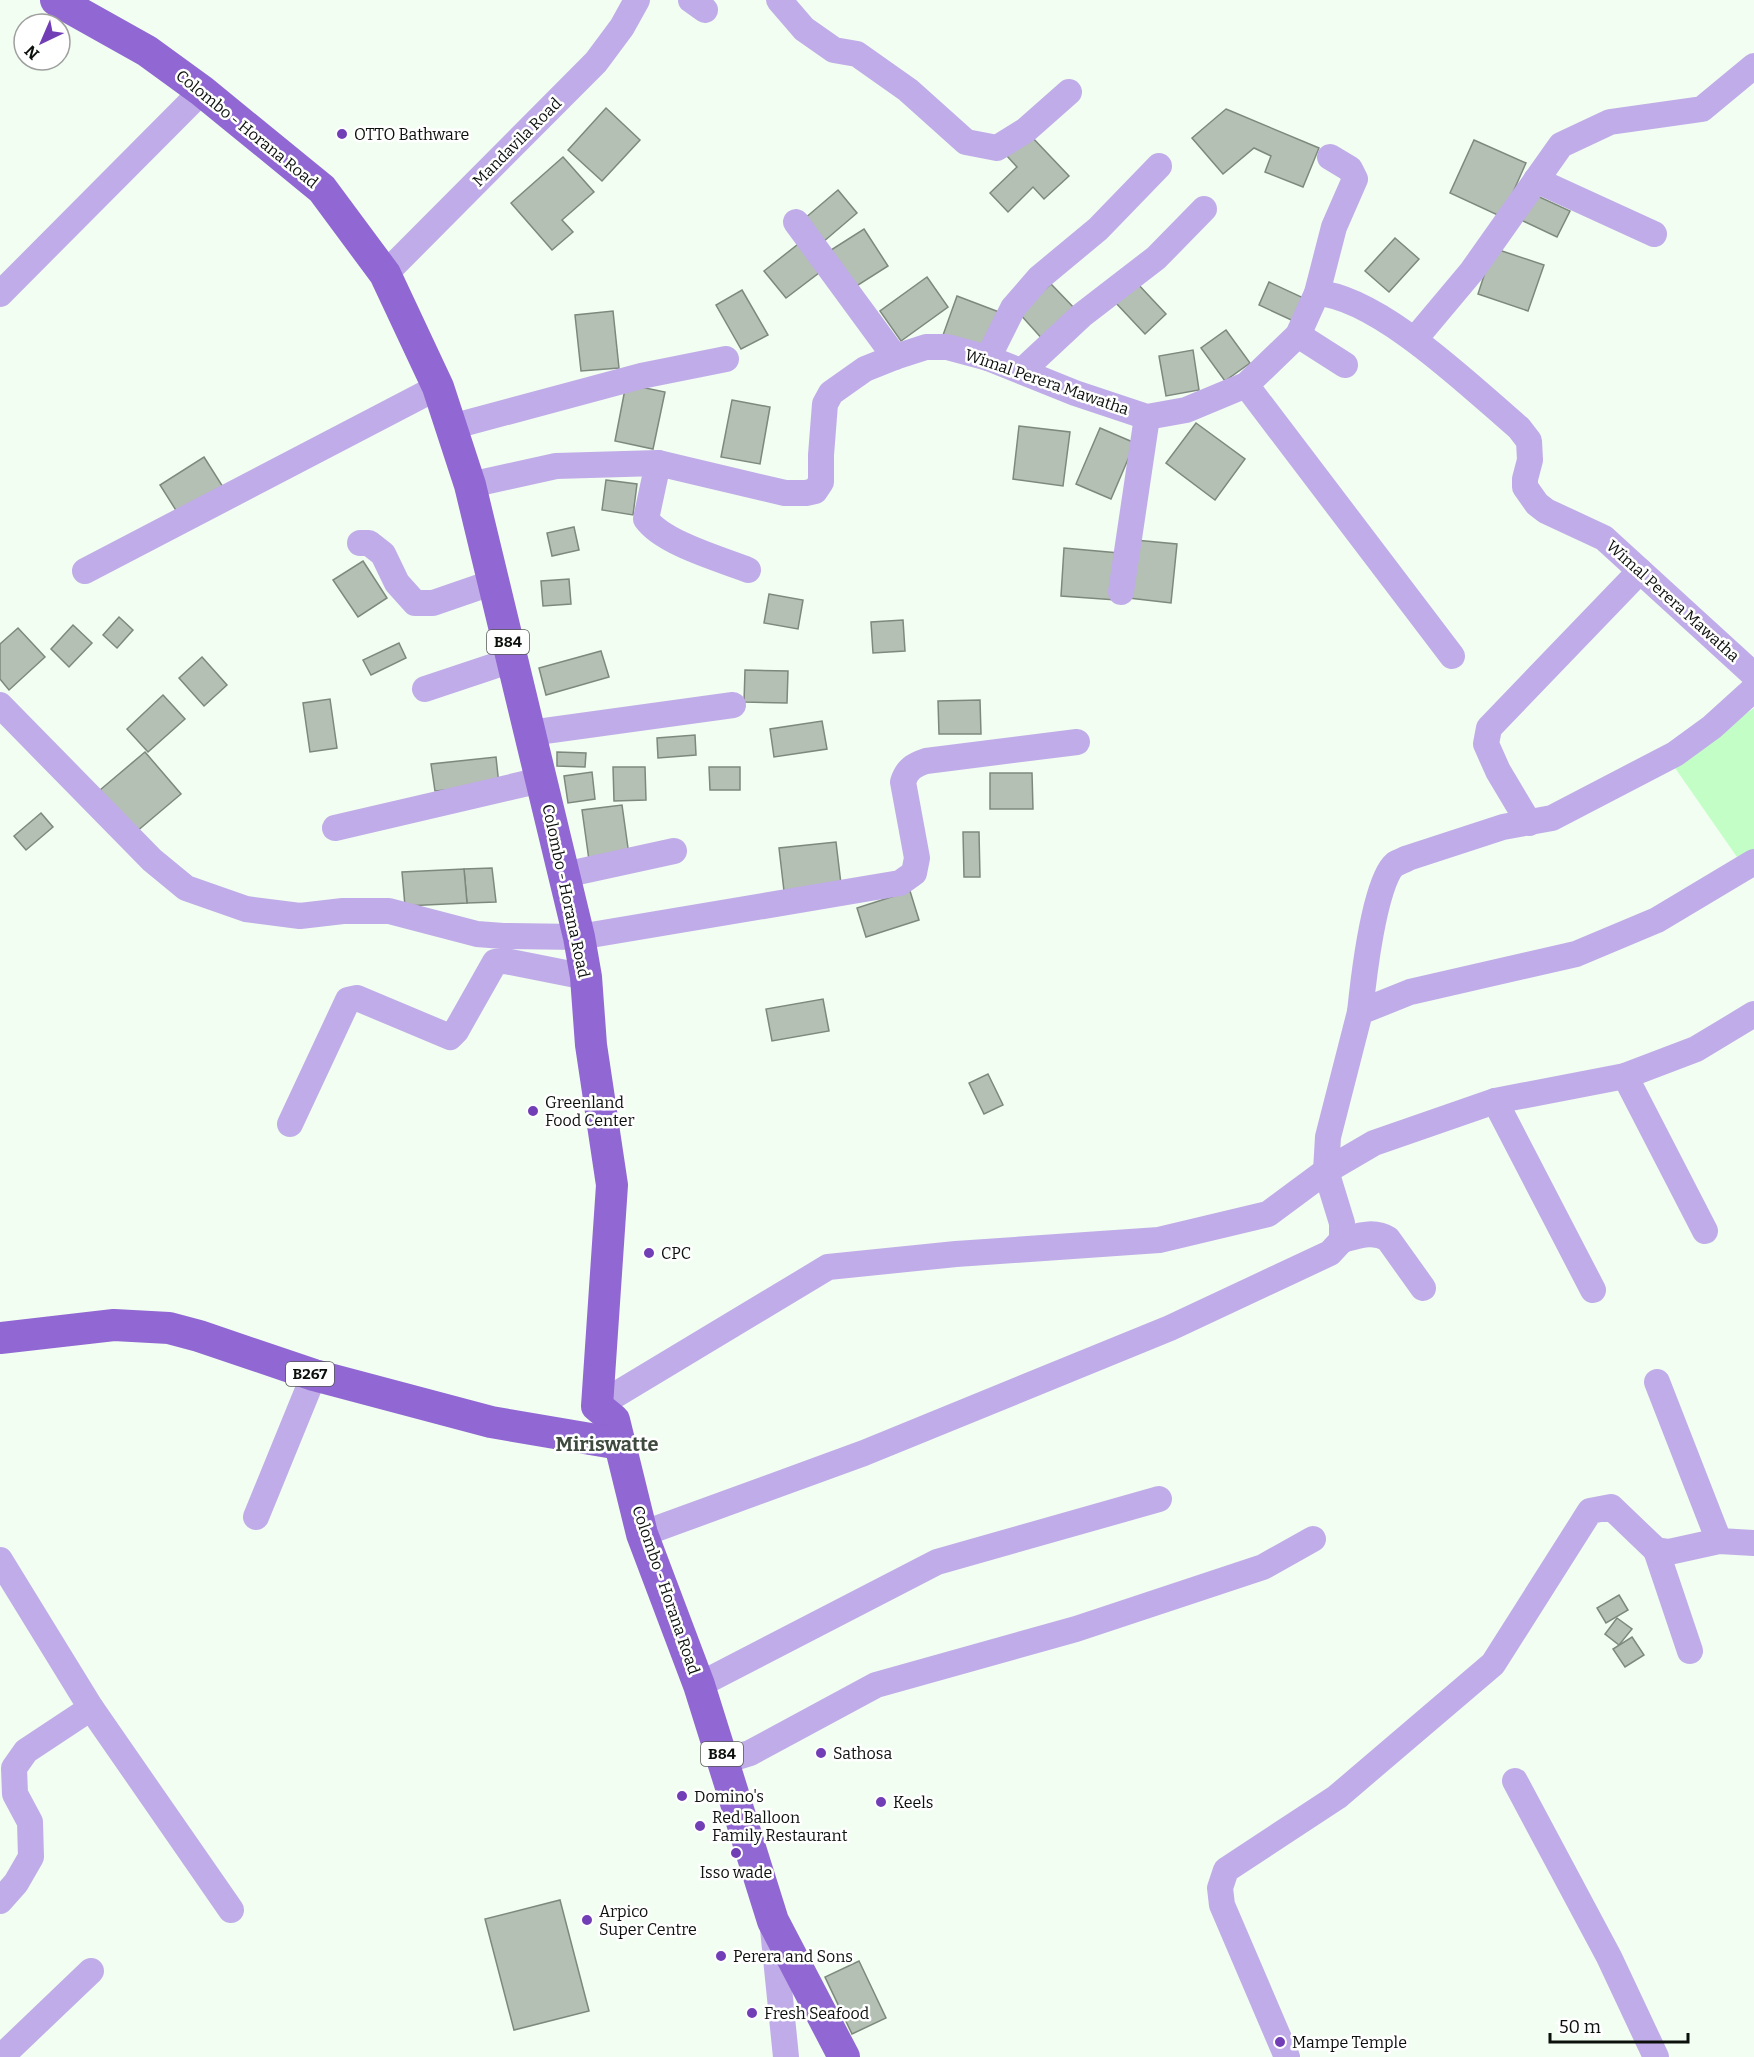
<svg xmlns="http://www.w3.org/2000/svg" width="1754" height="2057" font-family="Bitter,serif">
<rect width="100%" height="100%" fill="#f1fef1"/>
<path fill="#c3fec6" d="M 1754,708 L 1754,859 L 1744,867 L 1673,765 Z"/>
<g fill="#b3c0b3" stroke="#7d897d" stroke-width="1.5">
<path d="M 606,108 L 640,140 L 602,181 L 568,150 Z"/>
<path d="M 1226,109 L 1319,148 L 1303,187 L 1265,172 L 1271,156 L 1254,148 L 1223,174 L 1192,138 Z"/>
<path d="M 1029,134 L 1069,176 L 1044,199 L 1033,187 L 1008,212 L 990,193 L 1017,167 L 1007,156 Z"/>
<path d="M 1474,140 L 1526,163 L 1502,217 L 1450,193 Z"/>
<path d="M 563,157 L 594,192 L 562,220 L 573,232 L 552,250 L 511,203 Z"/>
<path d="M 838,190 L 857,213 L 823,242 L 804,219 Z"/>
<path d="M 1533,194 L 1570,211 L 1557,237 L 1521,220 Z"/>
<path d="M 864,229 L 888,266 L 855,287 L 831,250 Z"/>
<path d="M 1395,238 L 1419,259 L 1389,292 L 1365,271 Z"/>
<path d="M 802,241 L 824,269 L 786,298 L 764,271 Z"/>
<path d="M 1493,248 L 1544,265 L 1528,311 L 1478,294 Z"/>
<path d="M 927,277 L 948,307 L 901,341 L 880,311 Z"/>
<path d="M 1136,282 L 1166,314 L 1145,334 L 1115,302 Z"/>
<path d="M 1269,282 L 1310,301 L 1300,324 L 1259,305 Z"/>
<path d="M 1051,284 L 1078,312 L 1045,342 L 1019,313 Z"/>
<path d="M 742,290 L 768,335 L 741,349 L 716,305 Z"/>
<path d="M 957,296 L 999,312 L 984,353 L 942,338 Z"/>
<path d="M 613,311 L 619,368 L 581,371 L 575,315 Z"/>
<path d="M 1226,330 L 1250,363 L 1225,381 L 1201,348 Z"/>
<path d="M 1193,350 L 1199,390 L 1166,396 L 1159,356 Z"/>
<path d="M 626,384 L 665,392 L 653,449 L 615,441 Z"/>
<path d="M 732,400 L 770,407 L 760,464 L 721,457 Z"/>
<path d="M 1196,423 L 1245,459 L 1215,500 L 1166,463 Z"/>
<path d="M 1019,426 L 1070,432 L 1063,486 L 1013,479 Z"/>
<path d="M 1100,428 L 1135,443 L 1111,499 L 1076,484 Z"/>
<path d="M 204,457 L 223,487 L 179,515 L 160,485 Z"/>
<path d="M 606,480 L 637,484 L 633,515 L 602,510 Z"/>
<path d="M 574,527 L 579,550 L 552,556 L 547,533 Z"/>
<path d="M 1135,540 L 1177,544 L 1171,603 L 1129,598 Z"/>
<path d="M 1064,548 L 1119,553 L 1116,600 L 1061,596 Z"/>
<path d="M 363,561 L 387,598 L 358,617 L 333,580 Z"/>
<path d="M 569,579 L 571,604 L 543,606 L 541,581 Z"/>
<path d="M 769,594 L 803,600 L 798,629 L 764,623 Z"/>
<path d="M 119,617 L 133,630 L 117,648 L 103,635 Z"/>
<path d="M 903,620 L 905,651 L 873,653 L 871,622 Z"/>
<path d="M 73,625 L 92,643 L 69,667 L 51,649 Z"/>
<path d="M 18,628 L 45,657 L 9,690 L 0,679 L 0,644 Z"/>
<path d="M 399,643 L 406,658 L 371,675 L 363,660 Z"/>
<path d="M 601,651 L 609,677 L 546,695 L 539,668 Z"/>
<path d="M 202,657 L 227,685 L 204,706 L 179,678 Z"/>
<path d="M 745,670 L 788,671 L 787,703 L 744,702 Z"/>
<path d="M 163,695 L 185,719 L 148,752 L 127,729 Z"/>
<path d="M 330,699 L 337,748 L 310,752 L 303,703 Z"/>
<path d="M 980,700 L 981,734 L 939,734 L 938,701 Z"/>
<path d="M 822,721 L 827,749 L 774,757 L 770,729 Z"/>
<path d="M 695,735 L 696,755 L 658,758 L 657,738 Z"/>
<path d="M 145,752 L 181,794 L 136,832 L 100,790 Z"/>
<path d="M 557,752 L 586,753 L 585,767 L 557,766 Z"/>
<path d="M 496,757 L 499,785 L 435,791 L 431,764 Z"/>
<path d="M 613,767 L 645,767 L 646,800 L 614,801 Z"/>
<path d="M 709,767 L 740,767 L 740,790 L 710,790 Z"/>
<path d="M 592,772 L 595,799 L 568,803 L 564,776 Z"/>
<path d="M 990,773 L 1032,773 L 1033,809 L 990,809 Z"/>
<path d="M 622,805 L 629,855 L 589,860 L 582,810 Z"/>
<path d="M 41,813 L 53,827 L 26,850 L 14,836 Z"/>
<path d="M 963,832 L 979,832 L 980,877 L 964,877 Z"/>
<path d="M 836,842 L 841,884 L 784,891 L 779,848 Z"/>
<path d="M 492,868 L 496,902 L 467,903 L 464,869 Z"/>
<path d="M 464,869 L 467,903 L 405,906 L 402,872 Z"/>
<path d="M 910,891 L 919,920 L 866,937 L 857,908 Z"/>
<path d="M 823,999 L 829,1031 L 772,1041 L 766,1009 Z"/>
<path d="M 988,1074 L 1003,1105 L 984,1114 L 969,1083 Z"/>
<path d="M 1619,1595 L 1628,1610 L 1606,1623 L 1597,1608 Z"/>
<path d="M 1617,1618 L 1632,1629 L 1619,1645 L 1605,1634 Z"/>
<path d="M 1632,1637 L 1644,1655 L 1625,1667 L 1613,1649 Z"/>
<path d="M 560,1900 L 589,2011 L 514,2030 L 485,1919 Z"/>
<path d="M 859,1961 L 886,2018 L 852,2034 L 825,1977 Z"/>
</g>
<g fill="none" stroke-linecap="round" stroke-linejoin="round">
<g stroke="#c0ace8" stroke-width="26">
<path d="M 691,0 L 705,10"/>
<path d="M 779,0 L 804,29 L 834,50 L 857,54 L 908,90 L 966,142 L 997,148 L 1026,130 L 1069,92"/>
<path d="M 1536,180 L 1654,234"/>
<path d="M 796,222 L 895,357"/>
<path d="M 385,274 L 596,62 L 622,27 L 637,0"/>
<path d="M 1317,293 C 1379,297 1472,388 1519,428 L 1529,441 L 1530,460 L 1525,479 L 1525,487 L 1537,504 L 1546,511 L 1604,538 L 1754,675"/>
<path d="M 0,294 L 202,91"/>
<path d="M 1298,335 L 1345,365"/>
<path d="M 1415,339 L 1472,271 L 1561,145 L 1610,122 L 1702,109 L 1754,66"/>
<path d="M 988,358 L 1013,308 L 1039,278 L 1098,229 L 1159,166"/>
<path d="M 1022,371 L 1082,315 L 1156,258 L 1204,209"/>
<path d="M 1246,385 L 1452,656"/>
<path d="M 451,427 L 641,376 L 726,359"/>
<path d="M 658,463 L 646,519 C 663,543 720,559 748,570"/>
<path d="M 470,485 L 556,466 L 658,463 L 785,493 L 806,493 L 815,491 L 821,482 L 821,455 L 825,404 L 831,393 L 865,369 L 895,357 L 926,347 L 947,347 L 988,358 L 1075,393 L 1147,417 L 1186,410 L 1246,385 L 1298,335 L 1317,293 L 1334,227 L 1355,179 L 1350,169 L 1330,157"/>
<path d="M 360,543 L 369,543 L 383,554 L 397,583 L 415,603 L 433,603 L 494,582"/>
<path d="M 85,571 L 438,387"/>
<path d="M 1121,592 L 1147,417"/>
<path d="M 425,689 L 512,660"/>
<path d="M 0,705 L 152,860 L 186,888 L 246,909 L 300,916 L 343,911 L 389,911 L 477,934 L 503,936 L 579,937 L 900,883 L 914,873 L 917,858 L 903,782 C 907,769 914,765 926,761 L 1077,742"/>
<path d="M 530,733 L 733,705"/>
<path d="M 1529,823 L 1498,771 L 1486,744 L 1489,728 L 1640,571"/>
<path d="M 335,828 L 541,780"/>
<path d="M 564,875 L 674,851"/>
<path d="M 1360,1012 C 1363,983 1374,881 1395,864 C 1399,862 1404,860 1408,858 L 1503,827 L 1552,818 L 1675,754 L 1712,727 L 1754,689"/>
<path d="M 1625,1076 L 1705,1231"/>
<path d="M 1495,1101 L 1593,1290"/>
<path d="M 290,1124 L 348,1000 L 357,998 L 450,1037 L 456,1031 L 495,962 L 505,961 L 586,977"/>
<path d="M 1342,1240 C 1358,1236 1374,1230 1388,1239 L 1423,1288"/>
<path d="M 1657,1382 L 1719,1541"/>
<path d="M 597,1406 L 828,1267 L 956,1254 L 1159,1240 L 1268,1214 L 1326,1171 L 1374,1143 L 1495,1101 L 1625,1076 L 1696,1049 L 1754,1014"/>
<path d="M 256,1517 L 314,1375"/>
<path d="M 642,1534 L 864,1453 L 1170,1328 L 1330,1253 L 1342,1240 L 1342,1223 L 1326,1171 L 1328,1137 L 1360,1012 L 1410,992 L 1576,954 L 1657,920 L 1754,862"/>
<path d="M 1656,1550 L 1690,1651"/>
<path d="M 0,1560 L 91,1708 L 26,1751 L 14,1768 L 15,1794 L 30,1822 L 31,1857 L 16,1883 L 0,1901"/>
<path d="M 699,1685 L 937,1562 L 1159,1499"/>
<path d="M 91,1708 L 231,1910"/>
<path d="M 724,1761 L 750,1753 L 876,1685 L 1076,1629 L 1263,1567 L 1313,1539"/>
<path d="M 1515,1781 L 1609,1957 L 1656,2057"/>
<path d="M 773,1929 L 786,2057"/>
<path d="M 1,2057 L 91,1971"/>
<path d="M 1287,2057 L 1222,1905 L 1220,1888 L 1226,1870 L 1337,1797 L 1493,1664 L 1590,1511 L 1611,1507 L 1656,1550 L 1669,1552 L 1719,1541 L 1754,1543"/>
</g>
<g stroke="#9167d3" stroke-width="32">
<path d="M 56,0 L 147,51 L 202,91 L 322,189 L 385,274 L 438,387 L 470,485 L 579,937 L 586,977 L 591,1045 L 612,1185 L 597,1406 L 614,1420 L 642,1534 L 699,1685 L 773,1921 L 844,2057"/>
<path d="M 0,1338 L 114,1325 L 169,1328 L 199,1336 L 314,1375 L 491,1422 L 620,1444"/>
</g>
</g>
<g fill="#723eb5" stroke="#fff" stroke-width="2">
<circle cx="342" cy="134" r="6"/>
<circle cx="533" cy="1111" r="6"/>
<circle cx="649" cy="1253" r="6"/>
<circle cx="821" cy="1753" r="6"/>
<circle cx="682" cy="1796" r="6"/>
<circle cx="881" cy="1802" r="6"/>
<circle cx="700" cy="1826" r="6"/>
<circle cx="736" cy="1853" r="6"/>
<circle cx="587" cy="1920" r="6"/>
<circle cx="721" cy="1956" r="6"/>
<circle cx="752" cy="2013" r="6"/>
<circle cx="1280" cy="2042" r="6"/>
</g>
<g text-anchor="middle" dominant-baseline="central" stroke-width="5" stroke-linejoin="round" paint-order="stroke">
<g fill="#fff" stroke="#555855" stroke-width="1.5">
<rect x="487" y="630" width="42" height="24" rx="4.5"/>
<rect x="286" y="1362" width="48" height="24" rx="4.5"/>
<rect x="701" y="1742" width="42" height="24" rx="4.5"/>
</g>
<g font-size="15" font-weight="bold" fill="#0c100c">
<text x="508" y="642">B84</text>
<text x="310" y="1374">B267</text>
<text x="722" y="1754">B84</text>
</g>
<g font-size="16" fill="#0c100c" stroke="#fff">
<text transform="translate(247 129) rotate(39)">Colombo - Horana Road</text>
<text transform="translate(517 142) rotate(-45)">Mandavila Road</text>
<text transform="translate(1047 382) rotate(19)">Wimal Perera Mawatha</text>
<text transform="translate(1673 601) rotate(42)">Wimal Perera Mawatha</text>
<text transform="translate(566 891) rotate(78)">Colombo - Horana Road</text>
<text transform="translate(666 1590) rotate(71)">Colombo - Horana Road</text>
</g>
<g font-size="16" fill="#0c100c" stroke="#fff" text-anchor="start">
<text x="354" y="134">OTTO Bathware</text>
<text x="545" y="1102">Greenland<tspan x="545" dy="18">Food Center</tspan></text>
<text x="661" y="1253">CPC</text>
<text x="833" y="1753">Sathosa</text>
<text x="694" y="1796">Domino's</text>
<text x="893" y="1802">Keels</text>
<text x="712" y="1817">Red Balloon<tspan x="712" dy="18">Family Restaurant</tspan></text>
<text x="736" y="1872" text-anchor="middle">Isso wade</text>
<text x="599" y="1911">Arpico<tspan x="599" dy="18">Super Centre</tspan></text>
<text x="733" y="1956">Perera and Sons</text>
<text x="764" y="2013">Fresh Seafood</text>
<text x="1292" y="2042">Mampe Temple</text>
</g>
<g font-size="20" font-weight="bold" fill="#3f4a3f" stroke="#fff">
<text x="607" y="1444">Miriswatte</text>
</g>
</g>
<g transform="translate(42 42) rotate(224)"><circle r="28" fill="#ffffff" stroke="#9e9f9e" stroke-width="1.5"/>
<path d="M0-4.5L10 22L0 15L-10 22Z" fill="#723eb5"/>
<text y="-9" font-size="16" font-weight="bold" text-anchor="middle" fill="#0c100c">N</text>
</g>
<path d="M1550 2033v9h138v-9" fill="none" stroke="#0c100c" stroke-width="3"/>
<text x="1559" y="2033" font-size="18" fill="#0c100c" stroke="#ffffff" stroke-width="4.5" paint-order="stroke">50 m</text>
</svg>
